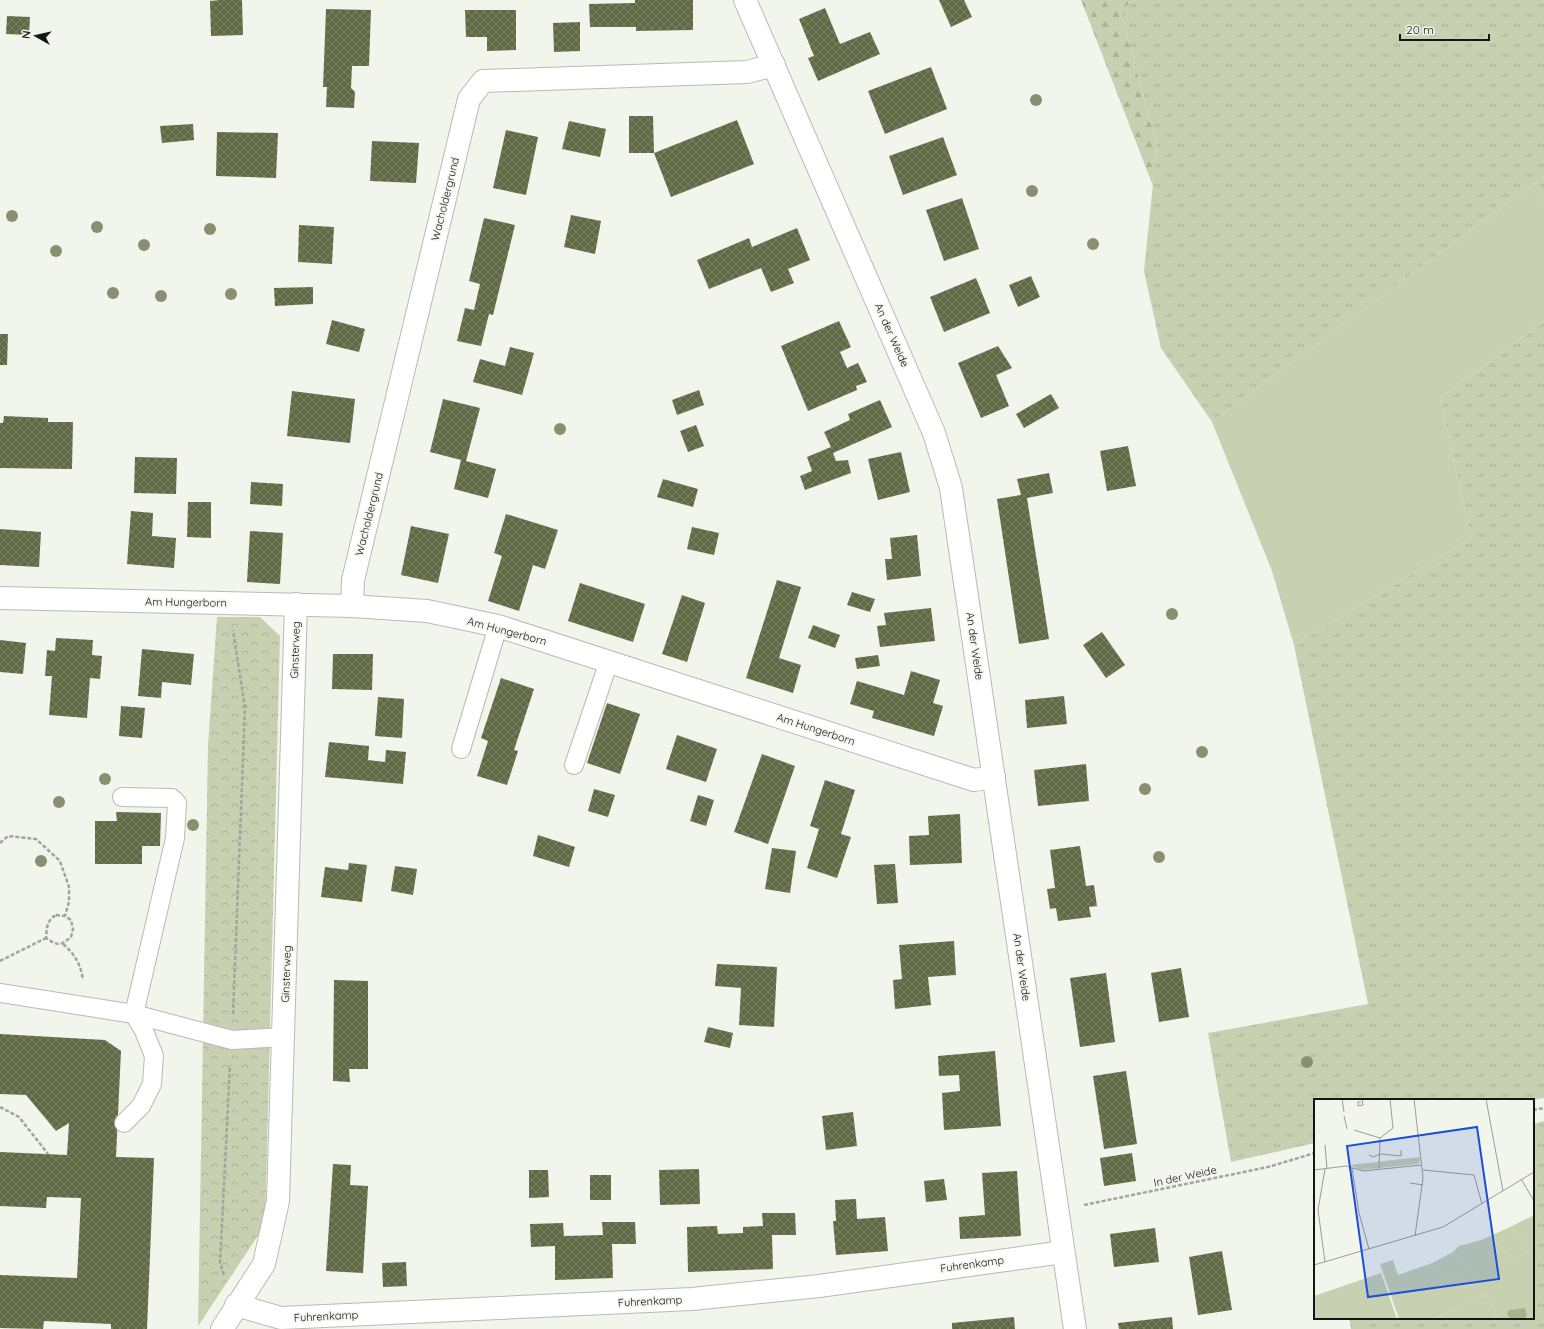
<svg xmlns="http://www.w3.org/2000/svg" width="1544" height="1329" font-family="Quicksand,sans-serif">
<defs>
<pattern id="grass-tufts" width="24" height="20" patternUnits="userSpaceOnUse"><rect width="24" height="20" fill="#c7d1b1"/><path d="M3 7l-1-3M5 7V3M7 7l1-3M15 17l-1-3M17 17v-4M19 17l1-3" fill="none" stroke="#aab397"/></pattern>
<pattern id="forest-firs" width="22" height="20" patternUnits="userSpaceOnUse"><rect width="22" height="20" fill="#c7d1b1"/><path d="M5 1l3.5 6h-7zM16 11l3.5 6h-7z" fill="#aab397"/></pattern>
<pattern id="park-crowns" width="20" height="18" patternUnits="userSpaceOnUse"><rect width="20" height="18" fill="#c7d1b1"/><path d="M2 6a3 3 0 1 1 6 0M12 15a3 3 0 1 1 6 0" fill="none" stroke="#aab397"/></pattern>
<pattern id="building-cross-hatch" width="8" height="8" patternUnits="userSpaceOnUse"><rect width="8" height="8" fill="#606b45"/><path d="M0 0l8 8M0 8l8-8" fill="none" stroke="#7b8268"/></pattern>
</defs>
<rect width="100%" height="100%" fill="#f2f5ec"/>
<g fill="url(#grass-tufts)">
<path d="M 1135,0 L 1544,0 L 1544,202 L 1537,181 L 1212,422 L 1161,348 L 1144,271 L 1157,145 L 1120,10 Z"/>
<path d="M 1544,321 L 1544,1098 L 1533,1100 L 1315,1100 L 1315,1143 L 1231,1162 L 1208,1033 L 1368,1004 L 1294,645 L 1471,538 L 1440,398 Z"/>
<path d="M 1544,1121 L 1544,1329 L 1351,1329 L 1349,1318 L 1533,1318 L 1533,1124 Z"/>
</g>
<path fill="url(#forest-firs)" d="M 1081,0 L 1135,0 L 1120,10 L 1157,145 L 1153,186 Z"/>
<path fill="url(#park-crowns)" d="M 217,617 L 260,617 L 280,636 L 265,1225 L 198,1326 L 208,745 Z"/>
<path fill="#c7d1b1" d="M 1537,181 L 1544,202 L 1544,321 L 1440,398 L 1471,538 L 1294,645 L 1272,571 L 1212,422 Z"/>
<g fill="url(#building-cross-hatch)">
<path d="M 220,0 L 242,0 L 243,35 L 211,36 L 210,1 Z"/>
<path d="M 635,0 L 693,0 L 693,30 L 636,31 L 636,27 L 590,27 L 589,4 L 635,3 Z"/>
<path d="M 939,0 L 964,0 L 972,17 L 951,27 Z"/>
<path d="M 825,8 L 840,44 L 870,32 L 880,54 L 818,81 L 808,58 L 814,56 L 799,19 Z"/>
<path d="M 326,9 L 371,10 L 369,66 L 352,66 L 351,88 L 355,92 L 354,108 L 326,107 L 327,87 L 323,87 Z"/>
<path d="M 465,10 L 516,10 L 516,50 L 487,51 L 487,37 L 466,37 Z"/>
<path d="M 7,16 L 30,17 L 29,35 L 6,34 Z"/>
<path d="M 580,22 L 580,51 L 554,52 L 553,23 Z"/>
<path d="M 931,67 L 947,109 L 885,134 L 868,91 Z"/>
<path d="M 629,116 L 653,116 L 654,153 L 737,120 L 754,164 L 671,197 L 654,153 L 629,153 Z"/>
<path d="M 569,121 L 606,129 L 600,157 L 562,149 Z"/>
<path d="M 193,124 L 194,140 L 162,143 L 160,126 Z"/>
<path d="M 506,130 L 538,137 L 526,195 L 493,188 Z"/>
<path d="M 217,132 L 278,133 L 276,178 L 216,176 Z"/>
<path d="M 943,137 L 957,175 L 903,195 L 889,156 Z"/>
<path d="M 372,141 L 419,143 L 416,183 L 370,181 Z"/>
<path d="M 962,198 L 979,249 L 944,261 L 926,210 Z"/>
<path d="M 571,215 L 601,221 L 595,254 L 564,247 Z"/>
<path d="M 484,218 L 515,225 L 493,315 L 489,314 L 481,346 L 457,341 L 465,308 L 474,310 L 480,284 L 469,281 Z"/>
<path d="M 299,225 L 334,227 L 332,264 L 298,262 Z"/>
<path d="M 797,228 L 810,260 L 788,269 L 794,283 L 771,292 L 761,268 L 709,289 L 697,260 L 749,238 L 752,247 Z"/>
<path d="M 1031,276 L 1040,297 L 1018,307 L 1009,285 Z"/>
<path d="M 976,278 L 990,313 L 944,332 L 930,297 Z"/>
<path d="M 313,287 L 313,304 L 275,306 L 274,288 Z"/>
<path d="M 332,320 L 365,329 L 359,352 L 326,344 Z"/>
<path d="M 839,321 L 851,347 L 840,352 L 847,368 L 858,363 L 867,382 L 856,386 L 857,390 L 808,411 L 781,346 Z"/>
<path d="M 0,334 L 8,334 L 7,365 L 0,365 Z"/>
<path d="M 998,346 L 1012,368 L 996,375 L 1009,406 L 981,418 L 958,363 Z"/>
<path d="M 510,347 L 534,353 L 522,395 L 473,382 L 480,359 L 505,366 Z"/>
<path d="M 699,390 L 704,405 L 677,415 L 672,400 Z"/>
<path d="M 292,391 L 355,399 L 350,443 L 287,436 Z"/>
<path d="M 1051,394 L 1059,408 L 1024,428 L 1016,414 Z"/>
<path d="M 443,399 L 480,408 L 466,461 L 496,469 L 488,498 L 454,489 L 461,460 L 430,452 Z"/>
<path d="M 880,400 L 892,427 L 833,453 L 836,461 L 848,460 L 851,473 L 805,490 L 800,476 L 812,471 L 807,457 L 831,447 L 824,432 L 850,420 L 848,414 Z"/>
<path d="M 4,416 L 48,418 L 48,422 L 73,422 L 72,469 L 0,468 L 0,423 L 3,423 Z"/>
<path d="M 696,425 L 704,446 L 688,452 L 680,431 Z"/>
<path d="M 1128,446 L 1136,486 L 1107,491 L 1100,451 Z"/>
<path d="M 901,452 L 910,492 L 878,500 L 868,459 Z"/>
<path d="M 135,457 L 177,458 L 176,494 L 134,493 Z"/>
<path d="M 1049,473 L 1053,493 L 1027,498 L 1049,639 L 1019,644 L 997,499 L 1021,495 L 1017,479 Z"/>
<path d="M 663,479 L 698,489 L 693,507 L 657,497 Z"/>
<path d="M 251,482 L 283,484 L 282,506 L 250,504 Z"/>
<path d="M 188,502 L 211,502 L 211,538 L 187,537 Z"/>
<path d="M 131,511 L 153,513 L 152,536 L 176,538 L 174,568 L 127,564 Z"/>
<path d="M 506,514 L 558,530 L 545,569 L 533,565 L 519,611 L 488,601 L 502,556 L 494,553 Z"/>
<path d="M 411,526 L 449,534 L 438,583 L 401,575 Z"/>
<path d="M 692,527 L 719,533 L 714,555 L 687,549 Z"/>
<path d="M 0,529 L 41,532 L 39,567 L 0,565 Z"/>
<path d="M 250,531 L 283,533 L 280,584 L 247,582 Z"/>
<path d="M 917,535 L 921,576 L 887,580 L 885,559 L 892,559 L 890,538 Z"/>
<path d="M 777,580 L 801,587 L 779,658 L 801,665 L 793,693 L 746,678 Z"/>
<path d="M 580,583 L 645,604 L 633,642 L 568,621 Z"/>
<path d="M 852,592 L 875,599 L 870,612 L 847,605 Z"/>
<path d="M 682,595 L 705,603 L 687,662 L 662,654 Z"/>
<path d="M 931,608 L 935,641 L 880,647 L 877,626 L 886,625 L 884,613 Z"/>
<path d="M 813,625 L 840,635 L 835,648 L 808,638 Z"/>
<path d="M 1102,632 L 1125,665 L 1106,678 L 1083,645 Z"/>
<path d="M 56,638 L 93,640 L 92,655 L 102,656 L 100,679 L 90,678 L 87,718 L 49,715 L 52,676 L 45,676 L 47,650 L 55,651 Z"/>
<path d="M 0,640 L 26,643 L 23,674 L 0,672 Z"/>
<path d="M 142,649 L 194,654 L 191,685 L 162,682 L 161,698 L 138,696 Z"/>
<path d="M 333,654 L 373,654 L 372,690 L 332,689 Z"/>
<path d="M 878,655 L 880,666 L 857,669 L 855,658 Z"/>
<path d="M 911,671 L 940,680 L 933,703 L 943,706 L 934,736 L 872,718 L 874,711 L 850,704 L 857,681 L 904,695 Z"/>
<path d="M 501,678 L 534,689 L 514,750 L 518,751 L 507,785 L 477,776 L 488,741 L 481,738 Z"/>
<path d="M 1064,696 L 1067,724 L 1027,728 L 1025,700 Z"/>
<path d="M 378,697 L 404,699 L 402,738 L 375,736 Z"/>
<path d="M 607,703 L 640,714 L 620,774 L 587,763 Z"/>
<path d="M 121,706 L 145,708 L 142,738 L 119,736 Z"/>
<path d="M 677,735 L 717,749 L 706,782 L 666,769 Z"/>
<path d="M 329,742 L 369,746 L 368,760 L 385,762 L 386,750 L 406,752 L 403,784 L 325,777 Z"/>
<path d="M 762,754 L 795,766 L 768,844 L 734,832 Z"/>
<path d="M 1086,764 L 1089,801 L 1038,806 L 1034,770 Z"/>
<path d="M 825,780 L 855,790 L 841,834 L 851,837 L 837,878 L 807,868 L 819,829 L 810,826 Z"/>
<path d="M 594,789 L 615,795 L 608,817 L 588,811 Z"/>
<path d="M 698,795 L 714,800 L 706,826 L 690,821 Z"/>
<path d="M 116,812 L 161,813 L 160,846 L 142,846 L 142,864 L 95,864 L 95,821 L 117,821 Z"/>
<path d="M 960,814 L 962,863 L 910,865 L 909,836 L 929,835 L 928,816 Z"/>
<path d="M 538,835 L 575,847 L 569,867 L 533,856 Z"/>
<path d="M 1080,846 L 1086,886 L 1094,885 L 1097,906 L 1089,907 L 1091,917 L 1058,921 L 1056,908 L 1050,909 L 1047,889 L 1055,888 L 1050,850 Z"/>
<path d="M 772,848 L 796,851 L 790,893 L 765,889 Z"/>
<path d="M 349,863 L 367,865 L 362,902 L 321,897 L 325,867 L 348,870 Z"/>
<path d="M 895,864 L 898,903 L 877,904 L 874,865 Z"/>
<path d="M 395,866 L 417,869 L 413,895 L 391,891 Z"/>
<path d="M 954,941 L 956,975 L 928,977 L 931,1005 L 895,1009 L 893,980 L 902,979 L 899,945 Z"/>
<path d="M 717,964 L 777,967 L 774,1027 L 739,1025 L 741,988 L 715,986 Z"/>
<path d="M 1181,968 L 1189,1017 L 1159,1022 L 1151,973 Z"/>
<path d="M 1106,973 L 1115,1042 L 1080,1047 L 1070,978 Z"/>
<path d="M 334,980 L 368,981 L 368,1069 L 349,1069 L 350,1082 L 333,1081 Z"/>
<path d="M 708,1027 L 733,1033 L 730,1048 L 704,1042 Z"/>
<path d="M 0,1034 L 105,1040 L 121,1051 L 116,1157 L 154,1158 L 147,1329 L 111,1329 L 111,1324 L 44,1321 L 43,1329 L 0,1328 L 0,1275 L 77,1278 L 81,1198 L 47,1197 L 46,1208 L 0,1206 L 0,1152 L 67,1155 L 69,1123 L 56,1131 L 26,1095 L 0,1094 Z"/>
<path d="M 995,1051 L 1001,1126 L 944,1130 L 942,1093 L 960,1091 L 959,1075 L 939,1076 L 938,1056 Z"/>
<path d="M 1126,1071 L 1137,1144 L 1104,1149 L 1093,1076 Z"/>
<path d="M 853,1112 L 857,1146 L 826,1150 L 822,1116 Z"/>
<path d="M 1132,1153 L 1136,1181 L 1104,1186 L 1100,1158 Z"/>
<path d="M 333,1164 L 351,1165 L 350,1185 L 368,1186 L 363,1273 L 326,1271 Z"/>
<path d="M 699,1169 L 700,1204 L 660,1205 L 659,1170 Z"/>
<path d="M 529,1170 L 548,1170 L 549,1197 L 529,1198 Z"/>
<path d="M 1017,1171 L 1021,1236 L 960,1239 L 959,1217 L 985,1215 L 982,1173 Z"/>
<rect x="590" y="1175" width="21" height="25"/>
<path d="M 944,1179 L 947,1200 L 926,1202 L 924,1181 Z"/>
<path d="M 856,1199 L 857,1219 L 885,1217 L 888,1251 L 836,1255 L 833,1221 L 836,1221 L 835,1200 Z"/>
<path d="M 762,1213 L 795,1213 L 796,1235 L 772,1235 L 773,1269 L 688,1272 L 687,1227 L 717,1226 L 718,1234 L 743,1233 L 743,1227 L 763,1226 Z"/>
<path d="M 602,1222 L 635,1222 L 636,1244 L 612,1244 L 613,1278 L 555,1280 L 555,1246 L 531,1247 L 530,1224 L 563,1223 L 564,1236 L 603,1235 Z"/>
<path d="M 1155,1228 L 1159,1262 L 1114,1267 L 1110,1234 Z"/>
<path d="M 1222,1251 L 1232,1310 L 1198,1315 L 1189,1257 Z"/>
<path d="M 406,1262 L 407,1286 L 383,1287 L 382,1263 Z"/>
<path d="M 1014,1317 L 1015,1329 L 952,1329 L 952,1323 Z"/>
<path d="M 1172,1317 L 1173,1329 L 1119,1329 L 1118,1323 Z"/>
</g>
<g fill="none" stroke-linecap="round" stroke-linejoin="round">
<defs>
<g id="service">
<path d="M 461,749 L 498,626"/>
<path d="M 574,765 L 609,661"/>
<path d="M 122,797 L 172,798 L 177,803 L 175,838 L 134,1014 L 144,1031 L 154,1056 L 152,1084 L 141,1106 L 124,1123"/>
<path d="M 0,993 L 134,1014 L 232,1040 L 284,1037"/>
</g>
<g id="minor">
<path d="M 745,0 L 934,433 L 951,488 L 1075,1329"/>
<path d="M 0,598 L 352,606 L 427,611 L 498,626 L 974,780 L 994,777"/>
<path d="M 352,606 L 353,580 L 469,99 L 483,81 L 747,72 L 774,65"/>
<path d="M 236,1305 L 281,1318 L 692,1299 L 819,1286 L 1063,1252"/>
<path d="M 222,1329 L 264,1264 L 278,1201 L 296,604"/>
</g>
</defs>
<use href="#service" stroke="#b8bbb2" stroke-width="20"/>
<use href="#minor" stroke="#b8bbb2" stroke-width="24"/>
<g stroke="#a2a49d" stroke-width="2.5" stroke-dasharray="4 2" stroke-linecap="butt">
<path d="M 0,843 L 8,836 L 36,839 L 60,861 L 69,887 L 69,902 L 65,916"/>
<path d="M 56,915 L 65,916 L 71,920 L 73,929 L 71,937 C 60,946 58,946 46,938 C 47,928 46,921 56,915 Z"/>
<path d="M 63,944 C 75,954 81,965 83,980"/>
<path d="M 0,961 L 46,938"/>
<path d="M 233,1014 L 245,708 L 233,630"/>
<path d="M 0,1107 L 19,1117 L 48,1154"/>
<path d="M 1533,1110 L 1544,1108"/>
<path d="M 1084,1205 L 1268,1167 L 1315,1153"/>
<path d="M 224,1275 L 220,1263 L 230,1065"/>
</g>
<use href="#service" stroke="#fff" stroke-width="18"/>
<use href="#minor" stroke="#fff" stroke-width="22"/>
</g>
<g fill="#899072">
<circle cx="1036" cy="100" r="6"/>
<circle cx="1032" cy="191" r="6"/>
<circle cx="12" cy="216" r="6"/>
<circle cx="97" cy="227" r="6"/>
<circle cx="210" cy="229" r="6"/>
<circle cx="1093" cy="244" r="6"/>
<circle cx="144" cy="245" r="6"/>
<circle cx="56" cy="251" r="6"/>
<circle cx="113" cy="293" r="6"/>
<circle cx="231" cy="294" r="6"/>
<circle cx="161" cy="296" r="6"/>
<circle cx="560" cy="429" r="6"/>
<circle cx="1172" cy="614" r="6"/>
<circle cx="1202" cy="752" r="6"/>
<circle cx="105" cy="779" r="6"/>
<circle cx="1145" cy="789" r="6"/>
<circle cx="59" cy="802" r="6"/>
<circle cx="193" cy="825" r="6"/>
<circle cx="1159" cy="857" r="6"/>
<circle cx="41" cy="861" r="6"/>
<circle cx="1307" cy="1062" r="6"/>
</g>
<g text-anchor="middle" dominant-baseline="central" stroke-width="3" stroke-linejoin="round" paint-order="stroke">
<g font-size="11" fill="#151613" stroke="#f2f5ec">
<text transform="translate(445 199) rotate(-76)">Wacholdergrund</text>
<text transform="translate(892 335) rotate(66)">An der Weide</text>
<text transform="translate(369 514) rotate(-76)">Wacholdergrund</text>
<text transform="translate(186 602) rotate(1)">Am Hungerborn</text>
<text transform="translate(507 631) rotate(15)">Am Hungerborn</text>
<text transform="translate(975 646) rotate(82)">An der Weide</text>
<text transform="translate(295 650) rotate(-88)">Ginsterweg</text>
<text transform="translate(816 729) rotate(18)">Am Hungerborn</text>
<text transform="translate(1022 967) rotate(82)">An der Weide</text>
<text transform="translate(286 974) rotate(-88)">Ginsterweg</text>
<text transform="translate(1185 1176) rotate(-12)">In der Weide</text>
<text transform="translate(972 1264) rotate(-8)">Fuhrenkamp</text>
<text transform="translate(650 1301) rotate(-3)">Fuhrenkamp</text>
<text transform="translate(326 1316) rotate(-3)">Fuhrenkamp</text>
</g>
</g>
<g transform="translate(1314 1099)">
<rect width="220" height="220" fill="#f2f5ec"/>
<path d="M 220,116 L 220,220 L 184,220 L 172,195 L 119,220 L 85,220 L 66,165 L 79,161 L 84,176 L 118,164 L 131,180 L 144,175 L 156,187 L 166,181 L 139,153 L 145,147 L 178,138 L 200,163 L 215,150 L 198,127 ZM 67,174 L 83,220 L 0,220 L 0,197 Z" fill="#c7d1b1"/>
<path d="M 198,127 L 215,150 L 200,163 L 178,138 L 161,144 Z" fill="#c7d1b1"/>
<path d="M 106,58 L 105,65 L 47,71 L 36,66 Z" fill="#c7d1b1"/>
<path d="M 139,153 L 167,182 L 156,187 L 144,175 L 131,180 L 118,164 ZM 172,195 L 184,220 L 119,220 L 136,212 Z" fill="#c7d1b1"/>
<path d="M 211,209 L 213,216 L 211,220 L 197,220 L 193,215 L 195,211 Z" fill="#a7b38b"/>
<path fill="none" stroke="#9a9c95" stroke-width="1" d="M 28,0 L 30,13M 100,0 L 109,79 L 101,137M 172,0 L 189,92M 47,3 L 44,3 L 44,7 L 49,6 L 48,0M 30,17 L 33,30M 40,31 L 66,39M 11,46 L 13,70M 55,56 L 59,58 L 66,55 L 87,57 L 87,51M 38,69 L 45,114 L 55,150M 65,70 L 66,39 L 79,29 L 76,0M 0,71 L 32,67 L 49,72 L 108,66M 109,71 L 160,76 L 168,105M 207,80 L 220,102M 96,84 L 109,86M 11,163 L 4,111 L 11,70M 0,166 L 129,128 L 220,73"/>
<path fill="#1d4ed8" fill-opacity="0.15" stroke="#1d4ed8" stroke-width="2" d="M 163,28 L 185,180 L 54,198 L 33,47 Z"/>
<rect width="220" height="220" fill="none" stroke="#151613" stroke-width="2"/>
</g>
<g transform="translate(36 36) rotate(278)" stroke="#f2f5ec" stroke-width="3" paint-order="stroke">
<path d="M0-3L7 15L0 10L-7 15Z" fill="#151613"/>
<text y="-6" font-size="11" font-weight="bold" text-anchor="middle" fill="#151613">N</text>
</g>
<path d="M1400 34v6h89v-6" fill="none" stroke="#151613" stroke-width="2"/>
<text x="1406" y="34" font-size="12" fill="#151613" stroke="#f2f5ec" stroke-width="3" paint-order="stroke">20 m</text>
</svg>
